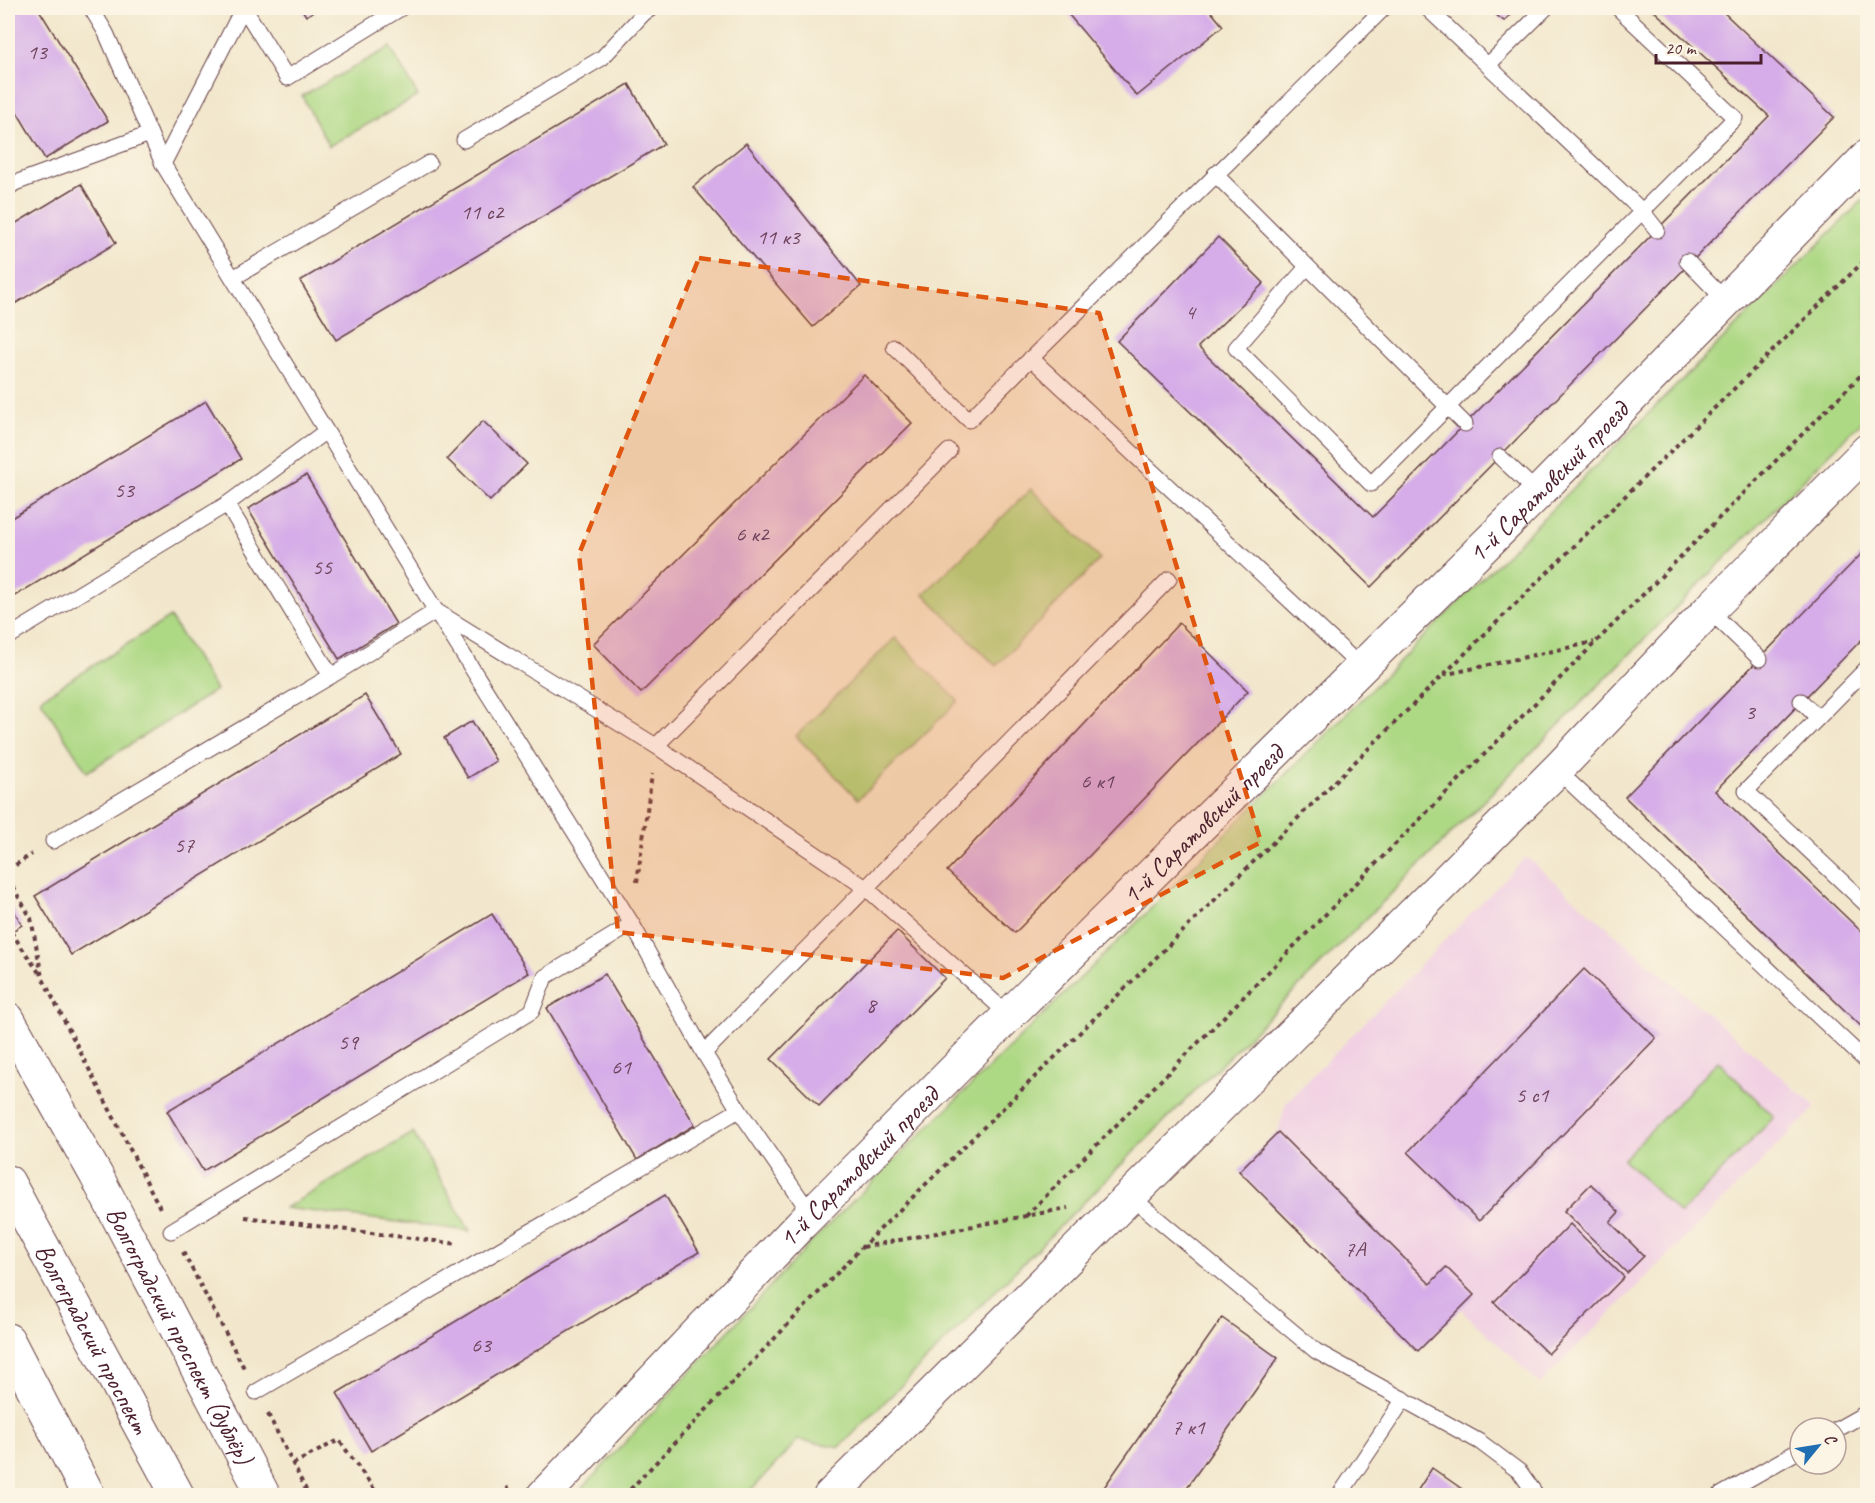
<svg xmlns="http://www.w3.org/2000/svg" width="1875" height="1503" font-family="Caveat,sans-serif">
<rect width="100%" height="100%" fill="#fcf5e5"/>
<filter id="ink" filterUnits="userSpaceOnUse"><feTurbulence type="fractalNoise" baseFrequency=".0167" numOctaves="2"/><feDisplacementMap in="SourceGraphic" scale="12" xChannelSelector="R" yChannelSelector="G"/><feConvolveMatrix kernelMatrix="1 2 1 2 8 2 1 2 1" color-interpolation-filters="sRGB"/></filter>
<filter id="wash" filterUnits="userSpaceOnUse"><feTurbulence type="fractalNoise" baseFrequency=".008" numOctaves="4" result="noise"/><feDisplacementMap in="SourceGraphic" scale="24" xChannelSelector="R" yChannelSelector="G"/><feGaussianBlur stdDeviation="1.35" result="paint"/><feColorMatrix in="noise" values="0 0 0 0 0 0 0 0 0 0 0 0 0 0 0 0 0 1.4 0 .05"/><feComposite in="paint" operator="in"/></filter>
<g filter="url(#wash)">
<rect width="100%" height="100%" fill="#f2e7cc"/>
<path fill="#f1d0e3" d="M 1526,857 L 1816,1107 L 1540,1384 L 1461,1309 L 1474,1295 L 1446,1268 L 1430,1284 L 1278,1132 L 1286,1103 Z"/>
<g fill="#add884" stroke="#7c7c58" stroke-width="1.5">
<path d="M 390,47 L 418,96 L 329,146 L 302,96 Z"/>
<path d="M 1867,196 L 1867,416 L 840,1447 L 798,1440 L 747,1495 L 576,1495 L 815,1238 L 1105,954 Z"/>
<path d="M 1031,489 L 1100,559 L 996,666 L 924,594 Z"/>
<path d="M 170,617 L 216,690 L 87,772 L 40,699 Z"/>
<path d="M 895,638 L 958,701 L 858,799 L 796,736 Z"/>
<path d="M 1718,1061 L 1774,1117 L 1680,1214 L 1623,1159 Z"/>
<path d="M 413,1133 L 470,1231 L 285,1208 Z"/>
</g>
<g id="blocks">
<g fill="#d6ade8">
<path d="M 8,8 L 38,8 L 108,121 L 45,159 L 8,97 Z"/>
<path d="M 301,8 L 320,8 L 306,16 Z"/>
<path d="M 1063,8 L 1208,8 L 1223,26 L 1137,96 Z"/>
<path d="M 1487,8 L 1517,8 L 1504,21 Z"/>
<path d="M 1651,8 L 1719,8 L 1834,117 L 1371,587 L 1117,341 L 1218,237 L 1264,283 L 1198,347 L 1373,517 L 1769,116 Z"/>
<path d="M 629,84 L 664,144 L 336,340 L 300,281 Z"/>
<path d="M 746,143 L 861,286 L 813,327 L 693,187 Z"/>
<path d="M 81,184 L 116,243 L 8,308 L 8,228 Z"/>
<path d="M 864,375 L 912,423 L 641,693 L 593,644 Z"/>
<path d="M 206,401 L 241,459 L 8,600 L 8,520 Z"/>
<path d="M 483,421 L 527,464 L 490,501 L 447,459 Z"/>
<path d="M 306,475 L 396,624 L 339,659 L 248,509 Z"/>
<path d="M 1868,547 L 1868,633 L 1715,791 L 1868,938 L 1868,1033 L 1625,797 Z"/>
<path d="M 1179,623 L 1248,691 L 1015,933 L 947,871 Z"/>
<path d="M 365,695 L 401,754 L 71,955 L 35,896 Z"/>
<path d="M 472,721 L 496,761 L 468,778 L 444,738 Z"/>
<path d="M 8,900 L 22,925 L 8,934 Z"/>
<path d="M 492,914 L 529,973 L 203,1171 L 167,1111 Z"/>
<path d="M 897,931 L 945,978 L 819,1106 L 771,1059 Z"/>
<path d="M 1584,969 L 1656,1038 L 1479,1221 L 1408,1152 Z"/>
<path d="M 605,974 L 695,1125 L 637,1160 L 547,1008 Z"/>
<path d="M 1278,1132 L 1430,1284 L 1446,1267 L 1474,1295 L 1418,1351 L 1239,1171 Z"/>
<path d="M 1591,1184 L 1619,1212 L 1610,1222 L 1644,1256 L 1627,1273 L 1564,1211 Z"/>
<path d="M 665,1195 L 699,1252 L 371,1451 L 337,1393 Z"/>
<path d="M 1570,1224 L 1624,1277 L 1548,1354 L 1494,1302 Z"/>
<path d="M 1222,1318 L 1278,1358 L 1181,1496 L 1098,1496 Z"/>
<path d="M 1432,1468 L 1472,1496 L 1414,1496 Z"/>
</g>
</g>
</g>
<g filter="url(#ink)">
<use href="#blocks" fill-opacity="0" stroke="#633d43" stroke-width="1.5"/>
<g fill="none" stroke-linecap="round" stroke-linejoin="round">
<defs>
<g id="service">
<path d="M 91,8 L 106,33 L 163,164 L 436,611 L 656,746 L 866,888 L 1009,1015"/>
<path d="M 244,8 L 287,78 L 401,8"/>
<path d="M 1427,8 L 1642,211 L 1657,230"/>
<path d="M 1488,65 L 1546,8"/>
<path d="M 464,140 L 602,58 L 644,13 L 652,8"/>
<path d="M 163,164 L 243,8"/>
<path d="M 1215,174 L 1465,424"/>
<path d="M 8,188 L 15,183 L 150,134"/>
<path d="M 1687,261 L 1727,302"/>
<path d="M 1307,267 L 1236,348 L 1371,484 L 1735,118 L 1618,8"/>
<path d="M 233,278 L 429,163"/>
<path d="M 894,347 L 969,420 L 1384,8"/>
<path d="M 1031,358 L 1361,667"/>
<path d="M 1500,457 L 1538,493"/>
<path d="M 227,504 L 331,676"/>
<path d="M 1709,610 L 1760,659"/>
<path d="M 8,637 L 227,504 L 326,431"/>
<path d="M 1801,701 L 1818,718 L 1746,791 L 1868,906"/>
<path d="M 1818,718 L 1868,667"/>
<path d="M 656,746 L 949,451"/>
<path d="M 1557,770 L 1868,1063"/>
<path d="M 53,841 L 331,676 L 436,611 L 632,924 L 704,1053 L 739,1110 L 811,1214"/>
<path d="M 704,1053 L 1169,579"/>
<path d="M 1129,1195 L 1316,1351 L 1480,1442 L 1520,1472 L 1537,1496"/>
<path d="M 171,1231 L 532,1011 L 545,977 L 632,924"/>
<path d="M 256,1392 L 739,1110"/>
<path d="M 1836,1430 L 1868,1412"/>
<path d="M 1339,1496 L 1404,1399"/>
<path d="M 1719,1496 L 1800,1450"/>
</g>
<g id="tertiary">
<path id="s1" d="M 543,1496 L 802,1223 L 1009,1015 L 1538,493 L 1868,156"/>
<path d="M 830,1496 L 1557,770 L 1709,610 L 1868,450"/>
</g>
<g id="secondary">
<path id="s2" d="M 8,1019 L 96,1175 L 264,1496"/>
</g>
<g id="primary">
<path id="s3" d="M 8,1182 L 178,1496"/>
<path d="M 8,1340 L 89,1496"/>
</g>
</defs>
<use href="#service" stroke="#633d43" stroke-width="17"/>
<use href="#tertiary" stroke="#633d43" stroke-width="35"/>
<use href="#secondary" stroke="#633d43" stroke-width="35"/>
<use href="#primary" stroke="#633d43" stroke-width="35"/>
<g stroke="#633d43" stroke-width="4" stroke-dasharray="4.5 4.5" stroke-linecap="butt">
<path d="M 1443,675 L 1594,642"/>
<path d="M 8,870 L 32,854"/>
<path d="M 8,879 L 31,918 L 42,977 L 160,1208"/>
<path d="M 637,882 L 652,774"/>
<path d="M 11,932 L 40,974"/>
<path d="M 1026,1216 L 1868,368"/>
<path d="M 245,1217 L 458,1244"/>
<path d="M 863,1247 L 1068,1208"/>
<path d="M 183,1252 L 245,1370"/>
<path d="M 268,1414 L 309,1496"/>
<path d="M 293,1464 L 339,1440 L 379,1496"/>
<path d="M 501,1496 L 509,1487"/>
<path d="M 624,1496 L 862,1247 L 1868,257"/>
</g>
<use href="#service" stroke="#fff" stroke-width="15"/>
<use href="#tertiary" stroke="#fff" stroke-width="33"/>
<use href="#secondary" stroke="#fff" stroke-width="33"/>
<use href="#primary" stroke="#fff" stroke-width="33"/>
</g>
</g>
<path fill="#e0560e" fill-opacity="0.2" stroke="#e0560e" stroke-width="4.5" stroke-dasharray="12 8" stroke-linejoin="round" d="M 699,258 L 1099,313 L 1261,842 L 1003,978 L 618,932 L 579,554 Z"/>
<g text-anchor="middle" dominant-baseline="central" stroke-width="6" stroke-linejoin="round" paint-order="stroke">
<g font-size="22" fill="#6d425a">
<text x="37" y="52">13</text>
<text x="482" y="212">11 с2</text>
<text x="778" y="237">11 к3</text>
<text x="1190" y="312">4</text>
<text x="124" y="490">53</text>
<text x="752" y="534">6 к2</text>
<text x="322" y="567">55</text>
<text x="1750" y="712">3</text>
<text x="1097" y="781">6 к1</text>
<text x="184" y="845">57</text>
<text x="871" y="1005">8</text>
<text x="348" y="1042">59</text>
<text x="621" y="1067">61</text>
<text x="1532" y="1095">5 с1</text>
<text x="1355" y="1249">7А</text>
<text x="481" y="1345">63</text>
<text x="1188" y="1427">7 к1</text>
</g>
<g font-size="26" fill="#4a1f2b" stroke="#fcf5e5">
<text stroke="none"><textPath href="#s1" startOffset="1428">1-й Саратовский проезд</textPath></text>
<text stroke="none"><textPath href="#s1" startOffset="942">1-й Саратовский проезд</textPath></text>
<text stroke="none"><textPath href="#s1" startOffset="456">1-й Саратовский проезд</textPath></text>
<text stroke="none"><textPath href="#s2" startOffset="360">Волгоградский проспект (дублёр)</textPath></text>
<text stroke="none"><textPath href="#s3" startOffset="178">Волгоградский проспект</textPath></text>
</g>
</g>
<rect width="1875" height="1503" fill="none" stroke="#fcf5e5" stroke-width="30"/>
<g transform="translate(1818 1446) rotate(60)"><circle r="28" fill="#fcf5e5" stroke="#b59f9b" stroke-width="1.5"/>
<path d="M0-4.5L10 22L0 15L-10 22Z" fill="#1f6fb2"/>
<text y="-9" font-size="16" font-weight="bold" text-anchor="middle" fill="#4a1f2b">С</text>
</g>
<path d="M1656 54v9h105v-9" fill="none" stroke="#4a1f2b" stroke-width="3"/>
<text x="1665" y="54" font-size="18" fill="#4a1f2b" stroke="#fcf5e5" stroke-width="4.5" paint-order="stroke">20 m</text>
</svg>
